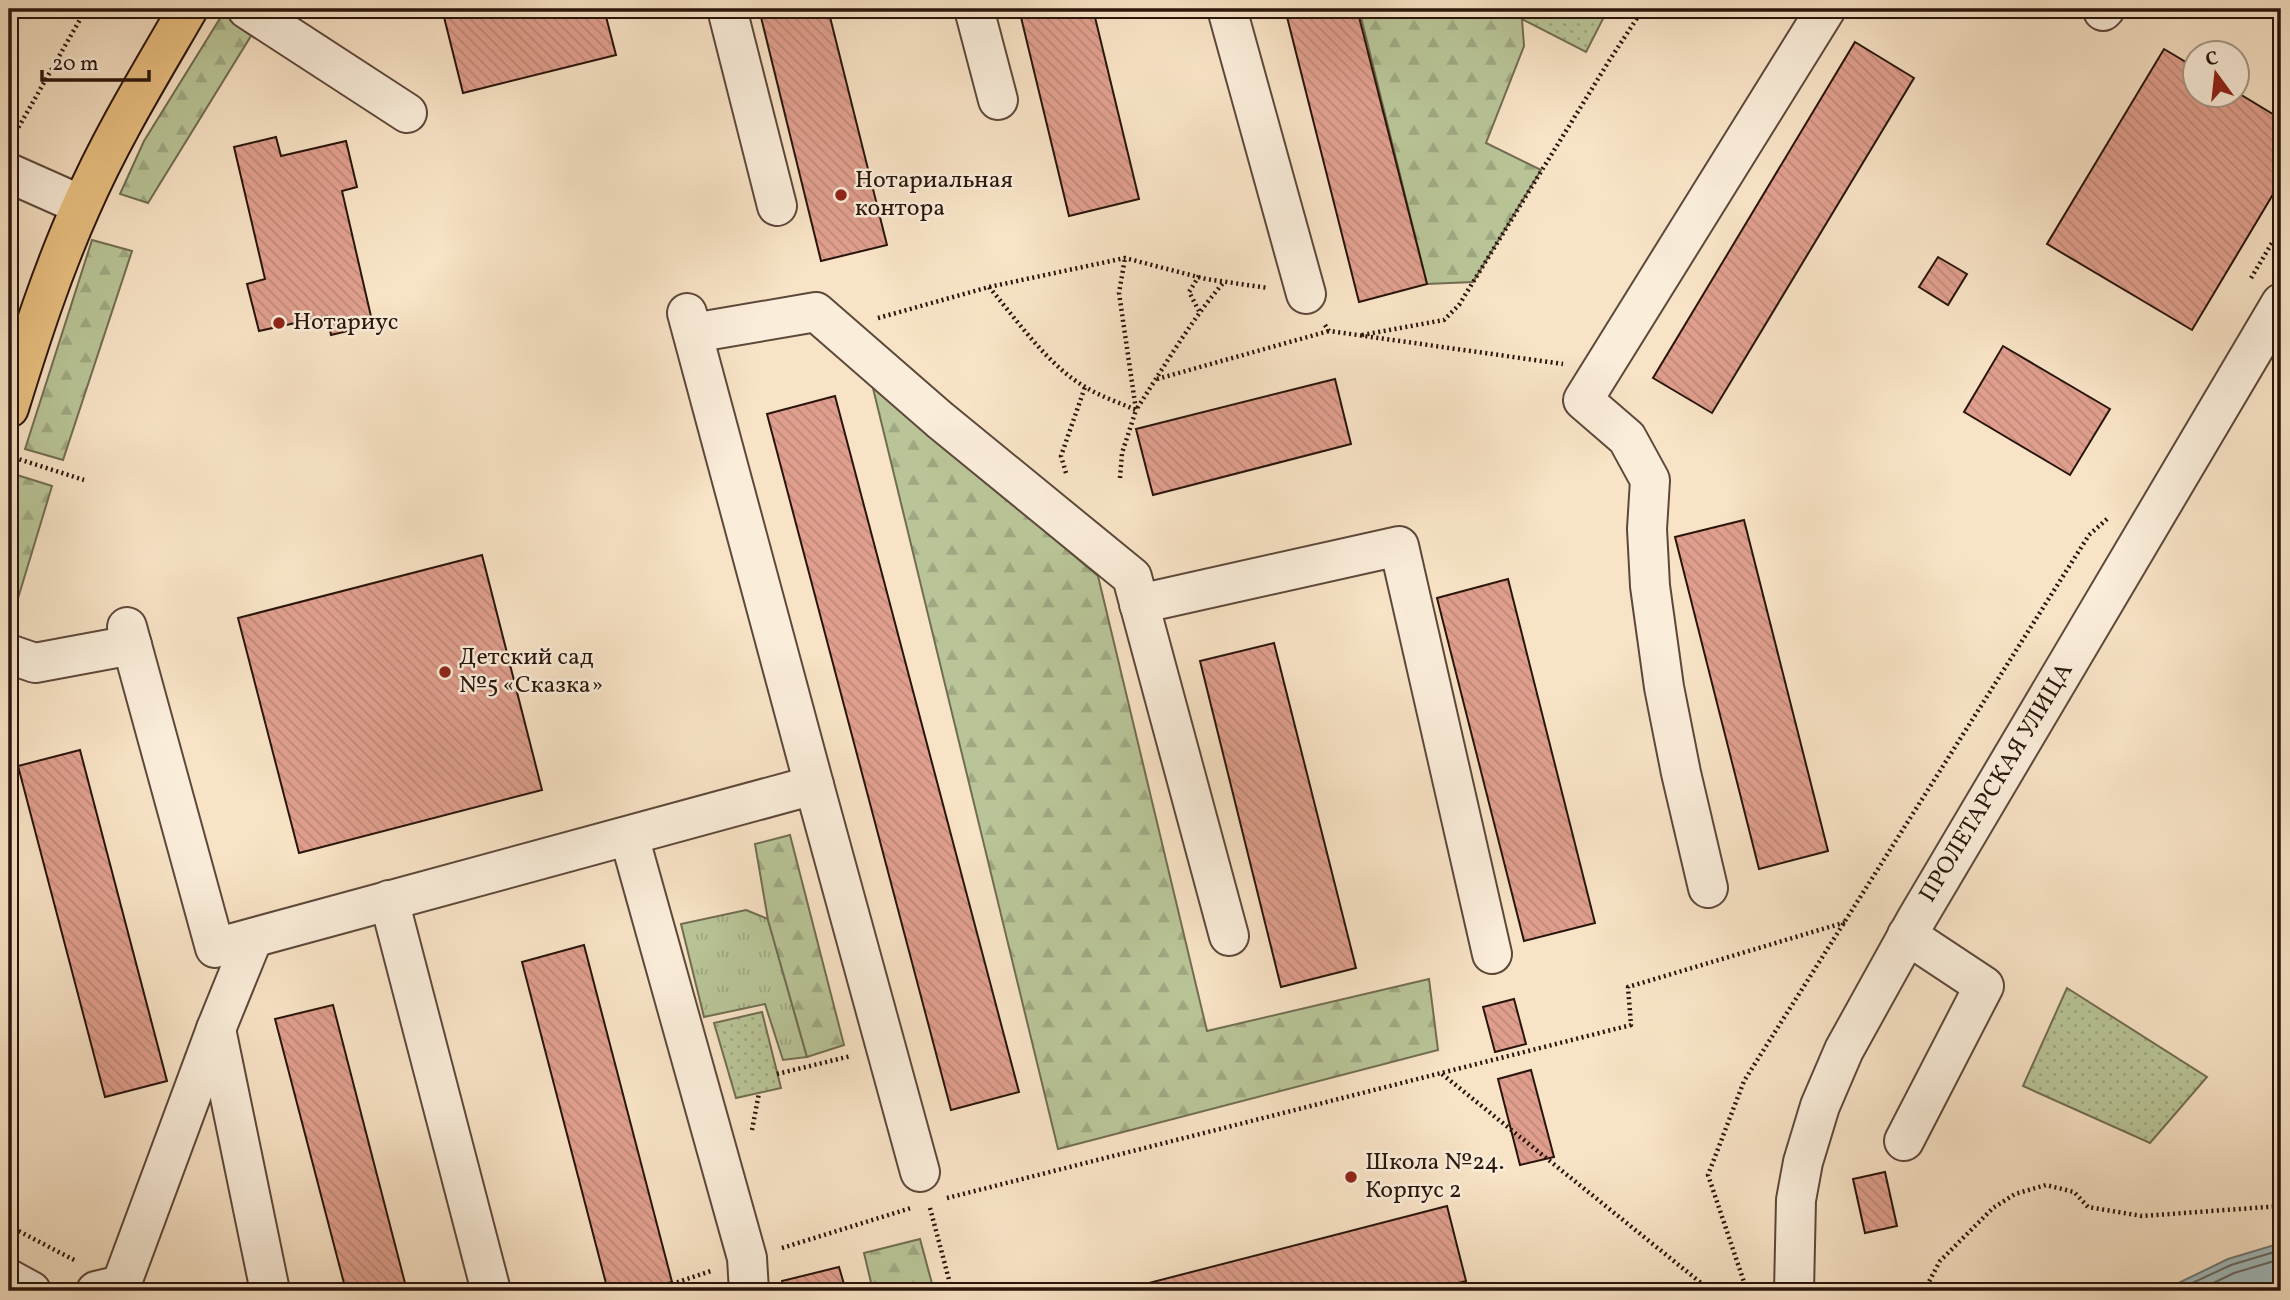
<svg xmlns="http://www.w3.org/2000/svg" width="2290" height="1300" font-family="Vollkorn,serif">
<defs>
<pattern id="grass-tufts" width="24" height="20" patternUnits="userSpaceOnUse" patternTransform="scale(1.75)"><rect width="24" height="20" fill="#b9c598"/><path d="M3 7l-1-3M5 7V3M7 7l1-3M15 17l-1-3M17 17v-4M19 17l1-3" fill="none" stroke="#9fa882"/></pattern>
<pattern id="forest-firs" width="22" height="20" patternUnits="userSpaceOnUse" patternTransform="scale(1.75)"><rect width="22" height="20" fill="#b9c598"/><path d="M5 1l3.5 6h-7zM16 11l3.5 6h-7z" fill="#9fa882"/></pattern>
<pattern id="park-dots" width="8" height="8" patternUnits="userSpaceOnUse" patternTransform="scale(1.75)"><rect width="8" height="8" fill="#b9c598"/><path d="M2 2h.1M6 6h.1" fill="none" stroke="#9fa882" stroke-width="1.8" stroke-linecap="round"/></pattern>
<pattern id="building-back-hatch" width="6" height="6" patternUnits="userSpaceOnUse" patternTransform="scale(1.75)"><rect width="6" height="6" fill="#e09f8e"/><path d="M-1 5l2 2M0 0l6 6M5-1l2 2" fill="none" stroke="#c08879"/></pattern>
</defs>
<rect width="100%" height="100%" fill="#f8e3c6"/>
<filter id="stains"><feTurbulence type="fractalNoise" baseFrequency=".00286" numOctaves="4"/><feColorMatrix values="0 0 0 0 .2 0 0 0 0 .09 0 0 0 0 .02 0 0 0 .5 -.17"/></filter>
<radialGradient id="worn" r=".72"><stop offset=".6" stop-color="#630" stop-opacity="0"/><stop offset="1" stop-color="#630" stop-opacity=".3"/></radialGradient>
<path fill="url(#grass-tufts)" stroke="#716d52" stroke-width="2" d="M 746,910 L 768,919 L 807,1057 L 783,1060 L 765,1004 L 704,1017 L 681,924 Z"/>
<g fill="url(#forest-firs)" stroke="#716d52" stroke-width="2">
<path d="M 1359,9 L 1527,9 L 1522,19 L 1524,46 L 1486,143 L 1541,170 L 1473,282 L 1427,284 Z"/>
<path d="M 224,12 L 254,31 L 148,203 L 120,194 L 144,141 Z"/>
<path d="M 92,240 L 132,251 L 63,460 L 25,449 Z"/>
<path d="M 872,384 L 1098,576 L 1207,1031 L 1429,979 L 1438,1050 L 1058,1149 Z"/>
<path d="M 17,475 L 52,486 L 9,628 L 9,503 Z"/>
<path d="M 790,835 L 844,1045 L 807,1057 L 768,920 L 755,844 Z"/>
<path d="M 920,1239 L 934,1291 L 873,1291 L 864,1253 Z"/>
</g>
<g fill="url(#park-dots)" stroke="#716d52" stroke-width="2">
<path d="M 1527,9 L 1608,9 L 1586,52 L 1522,19 Z"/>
<path d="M 2067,988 L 2207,1077 L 2150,1143 L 2023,1086 Z"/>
<path d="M 762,1012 L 781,1088 L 736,1098 L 714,1023 Z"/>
</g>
<path fill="#a1bcbe" stroke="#717976" stroke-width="2" d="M 2281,1243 L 2281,1291 L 2162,1291 L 2228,1259 Z"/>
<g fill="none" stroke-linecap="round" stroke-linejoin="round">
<g stroke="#656864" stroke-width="2">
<path d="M 2175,1291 L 2231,1265 L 2281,1250"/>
<path d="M 2197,1291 L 2234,1273 L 2281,1259"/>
</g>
</g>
<g fill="url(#building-back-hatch)" stroke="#29150b" stroke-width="2">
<path d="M 442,9 L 604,9 L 616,55 L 463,93 Z"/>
<path d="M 759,9 L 828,9 L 887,245 L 821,261 Z"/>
<path d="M 1019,9 L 1093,9 L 1139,199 L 1069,216 Z"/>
<path d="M 1285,9 L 1357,9 L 1427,284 L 1359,302 Z"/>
<path d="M 1855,42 L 1914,78 L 1712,413 L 1653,378 Z"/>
<path d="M 2164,49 L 2196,68 L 2196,94 L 2238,94 L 2238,93 L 2281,119 L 2281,181 L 2192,330 L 2047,244 Z"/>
<path d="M 276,137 L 281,156 L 346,141 L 357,187 L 342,191 L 373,325 L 331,335 L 327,316 L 259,331 L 247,284 L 265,279 L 234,147 Z"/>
<path d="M 1938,257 L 1967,274 L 1948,305 L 1919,287 Z"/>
<path d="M 2003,346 L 2110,409 L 2070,475 L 1964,412 Z"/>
<path d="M 1335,379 L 1351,444 L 1153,495 L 1136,429 Z"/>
<path d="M 835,396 L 1019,1092 L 951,1110 L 767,414 Z"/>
<path d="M 1744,520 L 1828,851 L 1759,869 L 1675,537 Z"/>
<path d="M 482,555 L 542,790 L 299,853 L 238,618 Z"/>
<path d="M 1508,579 L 1595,923 L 1524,941 L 1437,598 Z"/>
<path d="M 1274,643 L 1356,968 L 1281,987 L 1200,661 Z"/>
<path d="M 80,750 L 167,1081 L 105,1097 L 18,766 Z"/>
<path d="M 584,945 L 672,1282 L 635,1291 L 608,1291 L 522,962 Z"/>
<path d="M 1514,999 L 1526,1044 L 1495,1052 L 1483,1007 Z"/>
<path d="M 333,1005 L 407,1291 L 346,1291 L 275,1019 Z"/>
<path d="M 1531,1070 L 1554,1157 L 1520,1165 L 1498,1079 Z"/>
<path d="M 1885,1172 L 1897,1226 L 1865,1233 L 1853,1179 Z"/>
<path d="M 1447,1206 L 1466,1281 L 1428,1291 L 1118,1291 Z"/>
<path d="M 839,1267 L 846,1291 L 784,1291 L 782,1281 Z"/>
</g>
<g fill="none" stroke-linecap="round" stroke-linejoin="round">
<defs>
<g id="minor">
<path d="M 247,9 L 407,113"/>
<path d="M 727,9 L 777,206"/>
<path d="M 974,9 L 998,100"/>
<path d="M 1227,9 L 1306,294"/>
<path d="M 2103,11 L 2105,9"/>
<path d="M 9,173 L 81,205"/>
<path d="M 687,313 L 814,785"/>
<path d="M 693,333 L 816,312 L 940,420 L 1132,577 L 1229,936"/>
<path d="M 1139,604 L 1399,546 L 1492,954"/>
<path d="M 127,627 L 215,948 L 814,785 L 920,1172"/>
<path d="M 9,654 L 35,663 L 132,645"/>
<path d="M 629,836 L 747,1258 L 749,1291"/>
<path d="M 1708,888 L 1681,773 L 1664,687 L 1650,586 L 1647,529 L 1650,480 L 1627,438 L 1583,400 L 1826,9"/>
<path d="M 389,900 L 491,1291"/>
<path d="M 216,1029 L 270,1291"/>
<path d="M 1904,1141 L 1984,986 L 1907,935"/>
<path d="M 9,1279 L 31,1291"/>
<path d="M 96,1291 L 121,1285 L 216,1029 L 253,938"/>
<path d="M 1794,1291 L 1796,1200 L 1803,1162 L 1820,1106 L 1844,1050 L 1916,920 L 2281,303"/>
</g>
<path id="major" d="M 9,408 C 30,340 52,272 81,207 C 111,138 151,73 188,9"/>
</defs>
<use href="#minor" stroke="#5d483a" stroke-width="42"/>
<use href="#major" stroke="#29150b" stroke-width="42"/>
<g stroke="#29150b" stroke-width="4.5" stroke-dasharray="2 3.5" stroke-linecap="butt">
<path d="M 13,137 L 86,9"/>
<path d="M 1199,276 L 1189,292 L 1199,311"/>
<path d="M 2251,278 L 2281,228"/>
<path d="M 989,287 C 1017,320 1049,367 1087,388 C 1102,397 1120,403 1136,410 C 1164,367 1191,320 1224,282"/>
<path d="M 878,318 L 989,287 L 1125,258 L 1206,279 L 1268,288"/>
<path d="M 1325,325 L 1329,331 L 1563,364"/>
<path d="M 1362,335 L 1444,320 L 1459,305 L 1609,61 L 1643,9"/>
<path d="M 1157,379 L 1329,331"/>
<path d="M 9,456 L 84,480"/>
<path d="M 1066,473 L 1061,456 L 1085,387"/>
<path d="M 1120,478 L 1122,453 L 1136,410 L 1119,293 L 1125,258"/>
<path d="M 777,1074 L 851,1056"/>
<path d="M 1442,1074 L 1711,1291"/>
<path d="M 752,1130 L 759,1093"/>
<path d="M 947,1198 L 1631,1025 L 1628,987 L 1846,922"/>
<path d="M 930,1208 L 952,1291"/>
<path d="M 9,1226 L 76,1261"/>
<path d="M 782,1248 L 911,1208"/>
<path d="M 651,1291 L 711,1271"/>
<path d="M 1747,1291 L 1708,1175 L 1744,1081 L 2089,535 L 2107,519"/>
<path d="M 1924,1291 L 1940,1261 L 1993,1208 L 2015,1194 L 2046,1185 L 2074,1192 L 2088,1207 L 2142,1216 L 2281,1206"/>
</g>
<use href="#minor" stroke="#faedda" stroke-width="38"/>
<use href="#major" stroke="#ecc283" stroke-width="38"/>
</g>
<g fill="#8f2418" stroke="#faedda" stroke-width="2.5">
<circle cx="841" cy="195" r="7"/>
<circle cx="279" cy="323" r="7"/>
<circle cx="445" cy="672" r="7"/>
<circle cx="1351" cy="1177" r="7"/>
</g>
<g text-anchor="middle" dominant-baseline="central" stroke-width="5" stroke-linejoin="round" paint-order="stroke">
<g font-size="24" fill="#29150b" stroke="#faedda" text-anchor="start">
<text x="855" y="181">Нотариальная<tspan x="855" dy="28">контора</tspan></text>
<text x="293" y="323">Нотариус</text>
<text x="459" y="658">Детский сад<tspan x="459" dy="28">№5 «Сказка»</tspan></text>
<text x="1365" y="1163">Школа №24.<tspan x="1365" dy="28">Корпус 2</tspan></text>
</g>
<g font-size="24" fill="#29150b" stroke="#faedda">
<text transform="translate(1997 783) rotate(-59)">ПРОЛЕТАРСКАЯ УЛИЦА</text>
</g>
</g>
<rect width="2290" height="1300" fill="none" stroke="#f8e3c6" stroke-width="35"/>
<rect x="10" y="10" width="2269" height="1279" fill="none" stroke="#29150b" stroke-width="3.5"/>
<rect x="18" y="18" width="2255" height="1265" fill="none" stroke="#29150b" stroke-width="2"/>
<g transform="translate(2216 74) rotate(345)"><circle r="33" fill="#faedda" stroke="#a69787" stroke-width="2"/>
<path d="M0-5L12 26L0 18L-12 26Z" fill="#8f2418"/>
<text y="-10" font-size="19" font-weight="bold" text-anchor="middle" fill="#29150b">С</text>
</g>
<path d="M42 70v10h107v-10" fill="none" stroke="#29150b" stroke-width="3.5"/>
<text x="52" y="70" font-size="21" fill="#29150b" stroke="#faedda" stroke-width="5" paint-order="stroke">20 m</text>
<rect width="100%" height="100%" filter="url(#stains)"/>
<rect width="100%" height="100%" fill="url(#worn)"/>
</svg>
